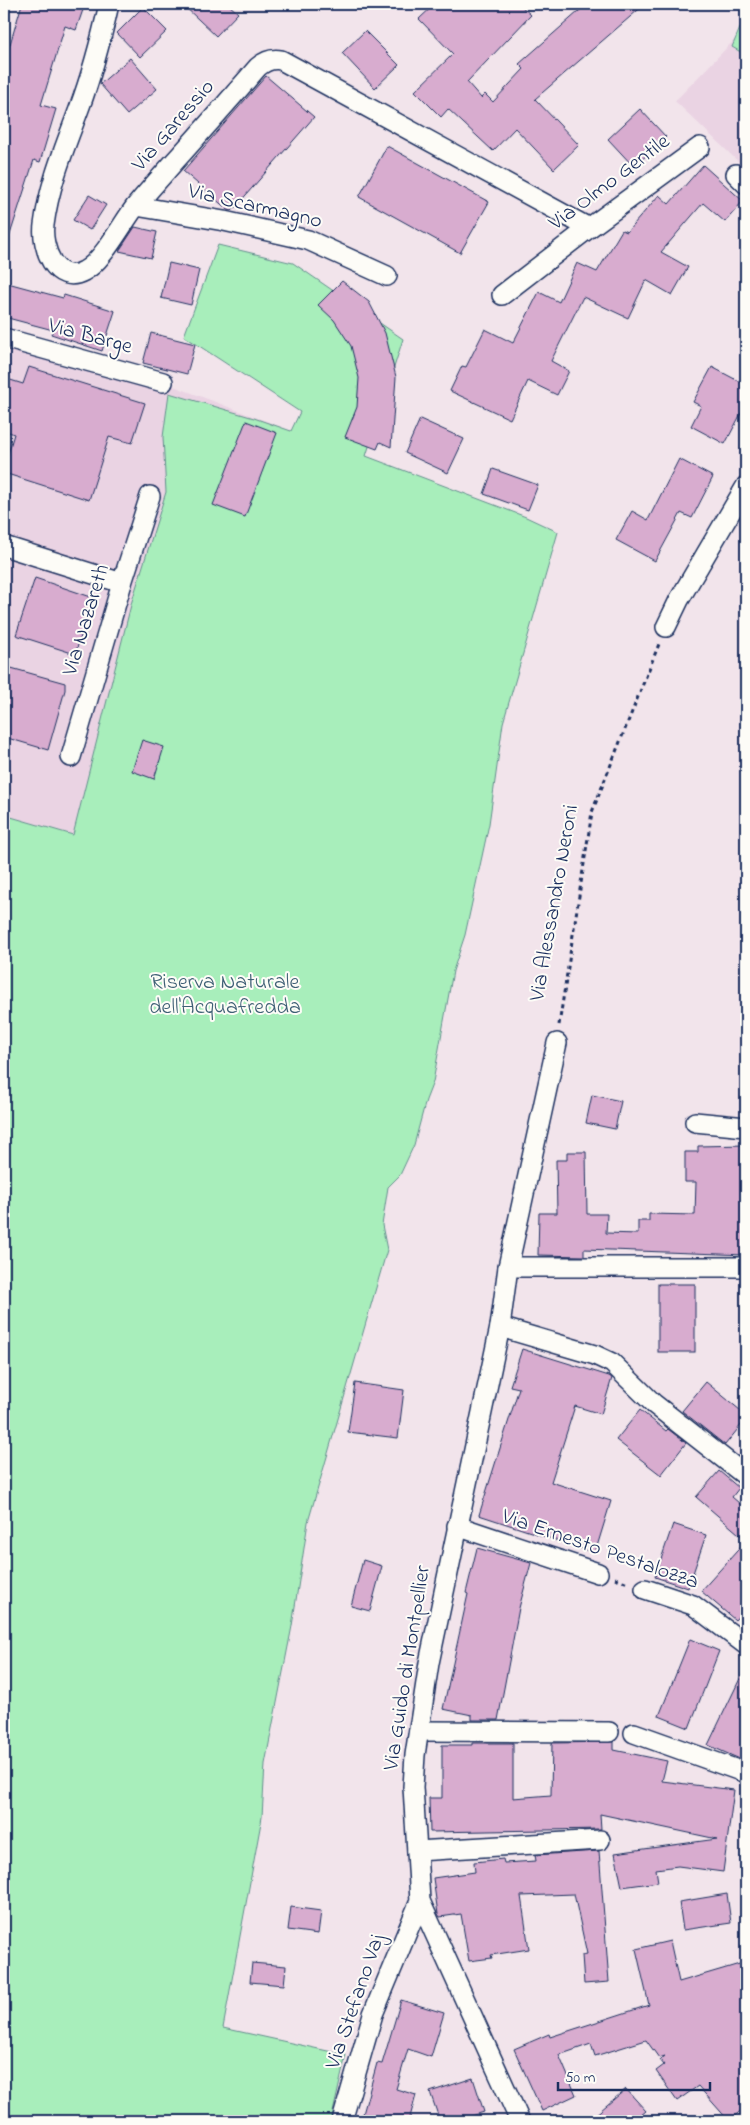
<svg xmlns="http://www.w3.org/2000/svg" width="750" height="2125" font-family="'Indie Flower',sans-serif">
<rect width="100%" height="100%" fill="#f2e4eb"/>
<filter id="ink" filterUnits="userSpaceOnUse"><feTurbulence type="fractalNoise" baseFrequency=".02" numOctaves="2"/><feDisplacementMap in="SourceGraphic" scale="10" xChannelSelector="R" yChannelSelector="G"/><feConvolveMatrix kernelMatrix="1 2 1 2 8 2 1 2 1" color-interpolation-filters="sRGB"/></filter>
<g filter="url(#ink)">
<g fill="#ead3e3">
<path d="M 746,28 L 746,169 L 675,101 Z"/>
<path d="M 4,338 L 163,382 L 297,433 L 73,835 L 4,815 Z"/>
</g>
<g fill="#a8eebb" stroke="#628e8c">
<path d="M 746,14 L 746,55 L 732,47 Z"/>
<path d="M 218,245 L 293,263 L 403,339 L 366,456 L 526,517 L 558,532 L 503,723 L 489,824 L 465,935 L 453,971 L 433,1082 L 426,1100 L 414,1145 L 400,1175 L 388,1187 L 382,1225 L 387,1250 L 308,1522 L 292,1626 L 265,1764 L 262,1817 L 223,2028 L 346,2055 L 331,2121 L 4,2121 L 4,815 L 73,835 L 132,601 L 166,492 L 163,437 L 169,393 L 254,418 L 291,431 L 300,412 L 184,336 Z"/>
</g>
<g fill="#d8accf" stroke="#1b2f5e">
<path d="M 22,4 L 85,4 L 76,30 L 65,26 L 41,105 L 56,109 L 40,162 L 34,160 L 7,244 L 4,243 L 4,64 Z"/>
<path d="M 182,4 L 228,4 L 238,13 L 216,36 Z"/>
<path d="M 435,4 L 519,4 L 531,15 L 467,82 L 481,98 L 485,94 L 493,102 L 524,69 L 519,64 L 587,4 L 645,4 L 535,99 L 579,145 L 554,169 L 515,128 L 493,151 L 448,109 L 441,117 L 415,91 L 453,54 L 419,19 Z"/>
<path d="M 143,7 L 167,31 L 140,57 L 117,33 Z"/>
<path d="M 365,31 L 399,65 L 375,88 L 342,53 Z"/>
<path d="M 130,58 L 157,89 L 127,115 L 100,84 Z"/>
<path d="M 266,76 L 314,117 L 232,211 L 228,210 L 183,171 Z"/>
<path d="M 640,109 L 666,137 L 634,167 L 608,139 Z"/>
<path d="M 387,146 L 489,202 L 460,253 L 359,197 Z"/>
<path d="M 703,165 L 743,201 L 725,222 L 703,203 L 661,252 L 688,267 L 672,295 L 646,280 L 628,318 L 583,297 L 551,361 L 569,371 L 557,395 L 528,381 L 510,419 L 450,391 L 462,366 L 466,367 L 485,329 L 513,343 L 539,292 L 559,302 L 577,263 L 597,272 L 622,230 L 627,232 L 659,195 L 669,204 Z"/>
<path d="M 89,195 L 106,205 L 90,230 L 73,220 Z"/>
<path d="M 135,227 L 157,232 L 151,258 L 119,251 Z"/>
<path d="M 169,263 L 199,270 L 191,305 L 161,298 Z"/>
<path d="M 342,281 L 369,302 L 385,333 L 396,377 L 391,447 L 380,442 L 377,449 L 345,437 L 357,407 L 359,378 L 351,346 L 334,320 L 318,305 Z"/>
<path d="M 4,282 L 63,298 L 64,295 L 115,311 L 102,351 L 51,334 L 53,330 L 4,317 Z"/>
<path d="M 151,333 L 195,344 L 187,374 L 143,363 Z"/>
<path d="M 29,367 L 145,403 L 132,443 L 109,437 L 89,500 L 4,473 L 4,467 L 14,434 L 4,430 L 4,378 L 23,384 Z"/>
<path d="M 712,367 L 746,385 L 746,404 L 725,444 L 691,426 L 701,406 L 693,402 Z"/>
<path d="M 420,419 L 464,439 L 448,473 L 405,453 Z"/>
<path d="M 246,421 L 277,433 L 245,517 L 213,505 Z"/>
<path d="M 679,459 L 713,477 L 692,518 L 681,513 L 655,561 L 616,540 L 632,511 L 648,520 Z"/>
<path d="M 493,469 L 538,485 L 528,510 L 484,494 Z"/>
<path d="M 35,578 L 94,598 L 75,654 L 16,635 Z"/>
<path d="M 4,666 L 65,683 L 65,690 L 48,750 L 4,737 Z"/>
<path d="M 142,740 L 164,747 L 154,779 L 132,771 Z"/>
<path d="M 592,1095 L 621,1101 L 615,1129 L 586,1123 Z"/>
<path d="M 746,1145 L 746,1255 L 584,1249 L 584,1256 L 538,1255 L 539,1213 L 557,1213 L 556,1160 L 567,1160 L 567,1152 L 586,1152 L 587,1214 L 607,1214 L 606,1233 L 638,1234 L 638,1221 L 649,1221 L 649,1214 L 695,1215 L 696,1182 L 685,1182 L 685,1152 L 698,1152 L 698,1146 Z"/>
<rect x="658" y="1284" width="37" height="68"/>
<path d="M 522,1349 L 609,1376 L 612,1378 L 601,1414 L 575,1406 L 551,1482 L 611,1501 L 595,1553 L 479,1515 L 519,1388 L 510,1386 Z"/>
<path d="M 706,1382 L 746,1415 L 746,1419 L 725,1445 L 682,1411 Z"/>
<path d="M 355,1383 L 404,1390 L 398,1438 L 348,1432 Z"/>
<path d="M 640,1410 L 666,1431 L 668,1429 L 686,1443 L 661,1475 L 616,1440 Z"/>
<path d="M 719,1471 L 739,1488 L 732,1497 L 746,1509 L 746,1540 L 696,1497 Z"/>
<path d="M 673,1524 L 706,1535 L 688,1588 L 655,1577 Z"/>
<path d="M 746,1541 L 746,1608 L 735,1620 L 701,1591 Z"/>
<path d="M 477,1548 L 531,1563 L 519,1608 L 498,1720 L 472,1720 L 472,1715 L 443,1709 L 468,1594 L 466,1593 Z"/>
<path d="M 363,1560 L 382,1566 L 370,1611 L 351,1606 Z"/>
<path d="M 690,1639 L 719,1651 L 689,1728 L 659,1716 Z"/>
<path d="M 746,1666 L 746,1752 L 742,1760 L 708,1745 Z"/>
<path d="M 614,1742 L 614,1750 L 667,1761 L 662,1781 L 734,1790 L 723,1872 L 678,1866 L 656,1869 L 658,1882 L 622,1887 L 615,1853 L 717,1839 L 600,1814 L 601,1829 L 430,1832 L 429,1798 L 442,1798 L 442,1745 L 472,1745 L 472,1743 L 513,1743 L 513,1798 L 551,1795 L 552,1743 Z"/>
<path d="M 599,1851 L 609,1982 L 584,1984 L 582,1955 L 587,1954 L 574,1894 L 521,1896 L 529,1949 L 491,1955 L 492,1958 L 469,1961 L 461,1914 L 440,1917 L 438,1914 L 433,1878 L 475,1872 L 474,1862 L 503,1859 L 504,1863 L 536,1861 L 535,1855 Z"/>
<path d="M 727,1894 L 731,1923 L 683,1930 L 679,1902 Z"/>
<path d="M 291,1907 L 321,1911 L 318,1934 L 288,1930 Z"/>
<path d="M 670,1941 L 679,1982 L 743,1963 L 746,1975 L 746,2106 L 729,2121 L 698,2086 L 677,2101 L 656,2071 L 664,2065 L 660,2060 L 665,2056 L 659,2058 L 646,2040 L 595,2056 L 591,2044 L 559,2055 L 576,2095 L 542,2111 L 514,2049 L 549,2034 L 550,2037 L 649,2005 L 636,1949 Z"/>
<path d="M 252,1963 L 286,1966 L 284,1985 L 250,1982 Z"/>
<path d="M 401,2000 L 444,2013 L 431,2057 L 408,2049 L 396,2089 L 416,2095 L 409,2121 L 388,2121 L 363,2114 L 377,2063 L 382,2064 Z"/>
<path d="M 473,2078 L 484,2112 L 456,2121 L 440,2121 L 430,2092 Z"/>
<path d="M 626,2089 L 646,2111 L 634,2121 L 588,2121 Z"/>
</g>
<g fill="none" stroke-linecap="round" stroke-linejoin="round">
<defs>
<g id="street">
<path d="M 109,4 C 101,40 92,74 79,109 C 65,147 49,185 44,225 C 41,246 55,287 84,271 C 102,262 122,224 135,207 C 148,191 162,176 175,161 C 203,130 230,99 258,67 C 265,61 272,58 281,60 L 589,228"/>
<path d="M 736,174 L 746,184"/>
<path d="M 136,206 L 224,221 L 308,240 L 387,276"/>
<path d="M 502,295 L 589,228 L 700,147"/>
<path d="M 4,338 L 163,382"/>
<path d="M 4,546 L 122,583"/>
<path d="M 666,627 L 679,600 L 746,486"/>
<path d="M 71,757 L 122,583 L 150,496"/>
<path d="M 695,1122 L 746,1127"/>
<path d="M 508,1267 L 746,1267"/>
<path d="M 500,1327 L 595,1355 L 612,1363 L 654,1404 L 746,1476"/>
<path d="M 457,1526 L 598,1573"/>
<path d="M 645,1589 L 693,1605 L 746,1645"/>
<path d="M 419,1731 L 609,1732"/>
<path d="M 634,1733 L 746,1773"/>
<path d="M 417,1851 L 600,1840"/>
<path d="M 342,2121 L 373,2014 L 420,1901"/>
<path d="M 520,2121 L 420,1901 L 413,1787 L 415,1755 L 429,1663 L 500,1327 L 508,1267 L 557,1043"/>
</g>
</defs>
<use href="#street" stroke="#1b2f5e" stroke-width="22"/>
<g stroke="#1b2f5e" stroke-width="3" stroke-dasharray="4 4" stroke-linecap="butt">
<path d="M 559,1025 L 592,812 L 659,644"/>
<path d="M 615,1578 L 628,1583"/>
</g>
<use href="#street" stroke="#fdfcf7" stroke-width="19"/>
</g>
</g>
<g text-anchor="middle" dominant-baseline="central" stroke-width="4" stroke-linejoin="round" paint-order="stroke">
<g font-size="22" fill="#1b2f5e" stroke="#fdfcf7">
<text transform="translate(174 126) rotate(-49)">Via Garessio</text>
<text transform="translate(610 183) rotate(-37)">Via Olmo Gentile</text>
<text transform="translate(255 207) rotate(13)">Via Scarmagno</text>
<text transform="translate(90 337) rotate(15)">Via Barge</text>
<text transform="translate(87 620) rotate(-73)">Via Nazareth</text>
<text transform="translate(555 903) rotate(-80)">Via Alessandro Neroni</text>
<text transform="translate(600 1550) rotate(19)">Via Ernesto Pestalozza</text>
<text transform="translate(408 1668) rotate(-81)">Via Guido di Montpellier</text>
<text transform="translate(356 2002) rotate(-71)">Via Stefano Vaj</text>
</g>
<g font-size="22" fill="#3e5f75" stroke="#fdfcf7">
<text x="225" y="983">Riserva Naturale<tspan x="225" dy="25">dell'Acquafredda</tspan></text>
</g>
</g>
<rect width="750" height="2125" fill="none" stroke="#fdfcf7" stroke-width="20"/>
<rect x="10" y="10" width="730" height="2105" fill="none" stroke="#1b2f5e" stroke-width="2" filter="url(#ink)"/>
<path d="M558 2082v8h152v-8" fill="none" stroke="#1b2f5e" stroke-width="2.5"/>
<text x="565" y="2082" font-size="15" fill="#1b2f5e" stroke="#fdfcf7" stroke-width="4" paint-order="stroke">50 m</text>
</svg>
